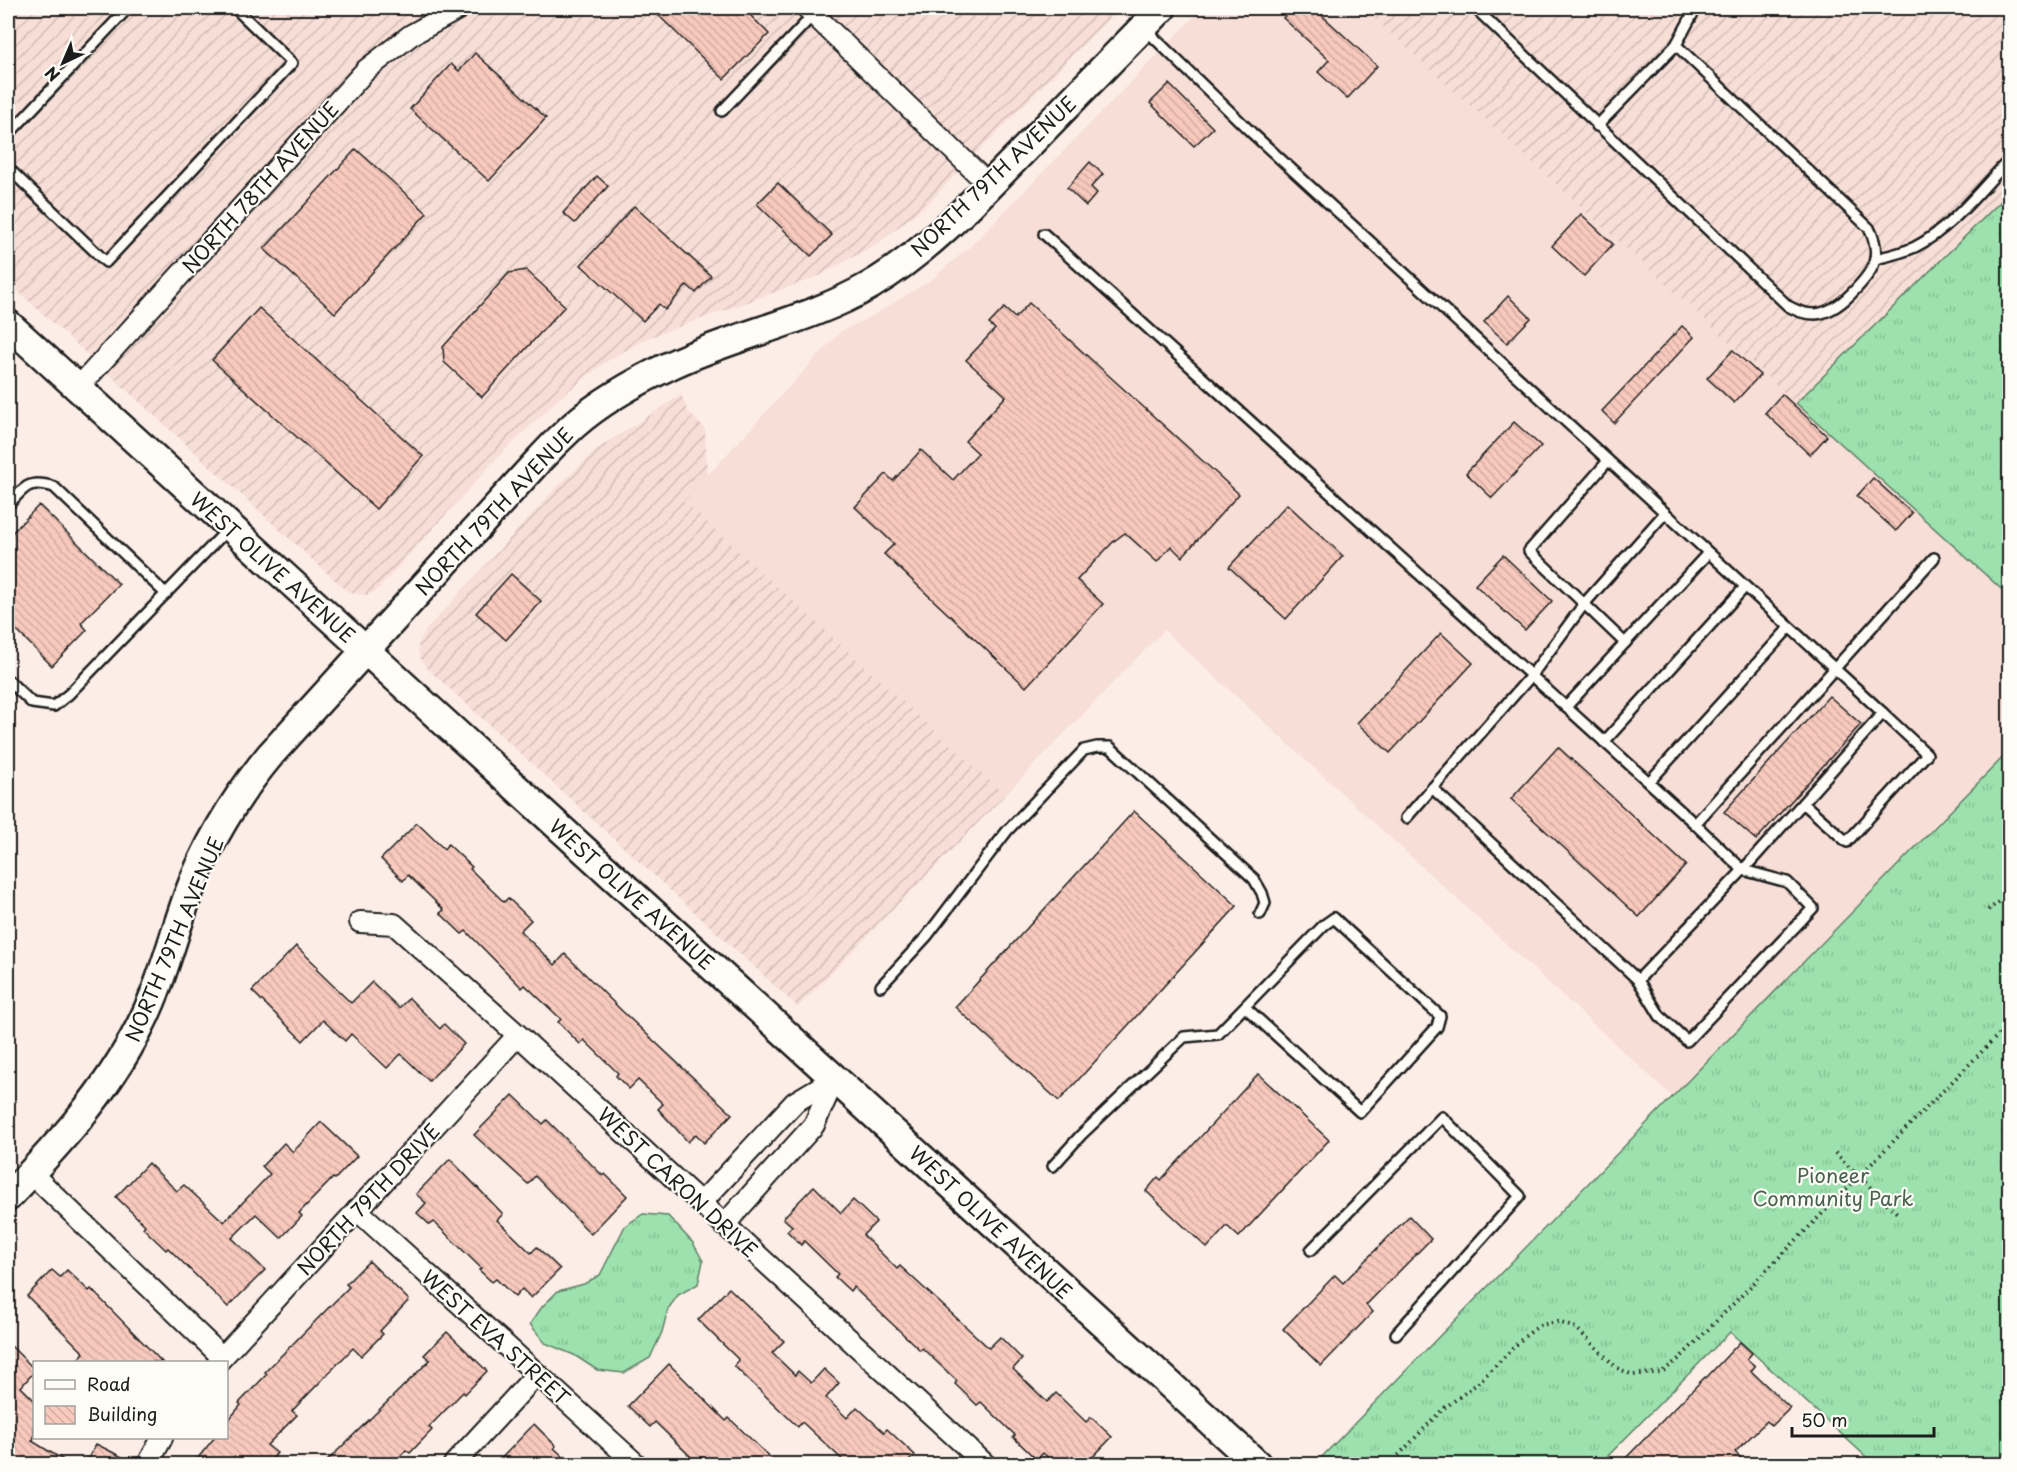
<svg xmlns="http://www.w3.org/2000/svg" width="2017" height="1472" font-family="'Playpen Sans',sans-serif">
<defs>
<pattern id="industrial-furrows" width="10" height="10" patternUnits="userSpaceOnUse" patternTransform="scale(1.5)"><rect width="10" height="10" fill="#f7ded6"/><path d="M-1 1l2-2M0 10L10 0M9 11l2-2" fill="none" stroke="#d3beb7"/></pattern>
<pattern id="grass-tufts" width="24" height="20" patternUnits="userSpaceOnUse" patternTransform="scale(1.5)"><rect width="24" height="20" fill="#9de2ae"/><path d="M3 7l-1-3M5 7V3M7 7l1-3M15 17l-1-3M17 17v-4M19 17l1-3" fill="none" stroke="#87c195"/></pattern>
<pattern id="building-back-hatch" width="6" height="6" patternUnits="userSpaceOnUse" patternTransform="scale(1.5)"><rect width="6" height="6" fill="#f8c9bd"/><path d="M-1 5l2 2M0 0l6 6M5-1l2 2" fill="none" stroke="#d4aca2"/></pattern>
</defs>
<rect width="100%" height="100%" fill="#fcede6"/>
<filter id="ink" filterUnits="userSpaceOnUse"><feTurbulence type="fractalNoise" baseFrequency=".0167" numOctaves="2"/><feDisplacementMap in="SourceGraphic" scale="12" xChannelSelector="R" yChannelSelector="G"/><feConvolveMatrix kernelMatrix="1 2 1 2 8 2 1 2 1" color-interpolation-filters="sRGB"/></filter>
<g filter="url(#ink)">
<path fill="#f7ded6" d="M 1203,8 L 1363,8 L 2009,596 L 2009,751 L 1673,1097 L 1164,630 L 1005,795 L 684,501 L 840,332 L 874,315 L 931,280 L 972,245 Z"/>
<g fill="url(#industrial-furrows)">
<path d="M 8,8 L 1119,8 L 928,203 L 881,241 L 819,276 L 645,339 L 604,363 L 557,400 L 497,458 L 376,591 L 367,595 L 348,592 L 8,282 Z"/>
<path d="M 1363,8 L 2009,8 L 2009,193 L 1796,403 Z"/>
<path d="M 681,395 L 688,412 L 705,429 L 707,476 L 684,501 L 1005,795 L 798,1007 L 428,669 L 419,656 L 418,645 L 426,630 L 556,488 L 600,447 Z"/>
</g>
<g fill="url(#grass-tufts)" stroke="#5c7f65" stroke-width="1.5">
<path d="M 2009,193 L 2009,596 L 1796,403 Z"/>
<path d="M 2009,751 L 2009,1464 L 1874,1464 L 1730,1332 L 1600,1464 L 1315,1464 Z"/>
<path d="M 643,1214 L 668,1216 L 693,1243 L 703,1261 L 698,1284 L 678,1295 L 668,1309 L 662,1332 L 650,1358 L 624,1373 L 597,1370 L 574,1355 L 545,1343 L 530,1324 L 542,1307 L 558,1291 L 584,1284 L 600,1275 L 625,1226 Z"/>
</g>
<g fill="url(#building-back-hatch)" stroke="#1c1c1c" stroke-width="1.5">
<path d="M 651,8 L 743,8 L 769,34 L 724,79 Z"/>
<path d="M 1292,8 L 1314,8 L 1377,66 L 1347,99 L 1318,72 L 1329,60 L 1283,18 Z"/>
<path d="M 475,53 L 546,118 L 489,181 L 410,109 L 451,64 L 459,71 Z"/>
<path d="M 1169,84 L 1213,128 L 1194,146 L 1150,103 Z"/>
<path d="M 356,149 L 427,213 L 335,313 L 264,249 Z"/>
<path d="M 1090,162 L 1103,174 L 1091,187 L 1097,193 L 1086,206 L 1067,188 Z"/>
<path d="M 597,176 L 608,186 L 575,223 L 563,213 Z"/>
<path d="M 778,183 L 832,235 L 811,256 L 757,204 Z"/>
<path d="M 634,206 L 711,276 L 696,293 L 687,285 L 665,310 L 659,304 L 643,321 L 581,265 Z"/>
<path d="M 1581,214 L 1613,244 L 1584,276 L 1552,246 Z"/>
<path d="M 526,270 L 565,306 L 482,397 L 444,362 L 443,347 L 509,273 Z"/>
<path d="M 1508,296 L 1531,318 L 1507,343 L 1484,322 Z"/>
<path d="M 1029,303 L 1239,494 L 1182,557 L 1171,546 L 1157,562 L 1125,533 L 1114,541 L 1077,580 L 1103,604 L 1026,687 L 884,554 L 894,544 L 855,507 L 886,474 L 893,481 L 921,450 L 953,480 L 978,453 L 965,441 L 1006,396 L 966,360 L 995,329 L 989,324 L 1004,308 L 1015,318 Z"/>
<path d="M 259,308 L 423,456 L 376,509 L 212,360 Z"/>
<path d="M 1682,326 L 1694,337 L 1614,423 L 1602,411 Z"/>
<path d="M 1733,350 L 1760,375 L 1734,403 L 1707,378 Z"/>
<path d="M 1782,394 L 1827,436 L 1810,455 L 1765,413 Z"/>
<path d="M 1514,422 L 1541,446 L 1492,498 L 1466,473 Z"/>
<path d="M 1873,478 L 1912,513 L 1896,531 L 1857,496 Z"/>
<path d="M 1287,504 L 1343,556 L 1286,619 L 1229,567 Z"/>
<path d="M 39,505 L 119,584 L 81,623 L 87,630 L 52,666 L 8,622 L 8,537 Z"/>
<path d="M 1503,555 L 1552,601 L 1525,630 L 1475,585 Z"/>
<path d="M 511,574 L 541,601 L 506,640 L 476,613 Z"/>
<path d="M 1441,633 L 1473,663 L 1390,753 L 1357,723 Z"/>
<path d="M 1829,696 L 1861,724 L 1756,840 L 1724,812 Z"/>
<path d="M 1558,747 L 1686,865 L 1639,917 L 1511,799 Z"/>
<path d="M 1134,811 L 1237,906 L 1059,1101 L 955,1007 Z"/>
<path d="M 417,823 L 444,849 L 448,844 L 472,867 L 470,869 L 504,902 L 508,898 L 531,920 L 520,931 L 555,965 L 565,954 L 622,1011 L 732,1114 L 704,1143 L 696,1134 L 688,1142 L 658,1109 L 663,1104 L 638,1080 L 629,1089 L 616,1076 L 618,1073 L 584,1040 L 580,1044 L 558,1022 L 561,1019 L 525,985 L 522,988 L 466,931 L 462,934 L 440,913 L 444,910 L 408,875 L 403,881 L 381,859 Z"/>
<path d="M 296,946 L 318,967 L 316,969 L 351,1003 L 372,982 L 399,1008 L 409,998 L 440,1029 L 444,1024 L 464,1044 L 429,1081 L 401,1054 L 387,1068 L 351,1034 L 345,1041 L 323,1020 L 303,1041 L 252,991 Z"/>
<path d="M 1258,1074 L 1329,1140 L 1239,1237 L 1227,1226 L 1207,1248 L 1146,1191 L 1158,1177 L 1161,1180 Z"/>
<path d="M 513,1095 L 543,1124 L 547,1120 L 603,1176 L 605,1174 L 627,1196 L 591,1234 L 535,1176 L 528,1184 L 474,1135 Z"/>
<path d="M 321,1122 L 357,1156 L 335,1179 L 333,1178 L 299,1213 L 302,1216 L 281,1238 L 256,1214 L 232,1238 L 265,1270 L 228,1307 L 168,1248 L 166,1250 L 143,1228 L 145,1225 L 116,1197 L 148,1163 L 177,1191 L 184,1185 L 224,1222 L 270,1174 L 262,1166 L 284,1143 L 293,1152 Z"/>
<path d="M 450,1159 L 503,1214 L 497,1220 L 531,1253 L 537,1247 L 560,1269 L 531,1298 L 522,1289 L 515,1297 L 496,1279 L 492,1282 L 479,1270 L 481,1268 L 434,1222 L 430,1225 L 417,1213 L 426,1203 L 416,1194 Z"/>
<path d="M 814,1186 L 841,1213 L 853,1200 L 876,1222 L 863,1235 L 897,1269 L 900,1266 L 989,1348 L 1000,1337 L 1022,1359 L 1013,1369 L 1047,1402 L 1056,1393 L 1086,1422 L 1091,1417 L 1112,1437 L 1086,1464 L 1056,1464 L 1043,1453 L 1037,1460 L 1013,1437 L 1015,1435 L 981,1402 L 977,1405 L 955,1384 L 957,1381 L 922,1348 L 920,1350 L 853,1287 L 850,1291 L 835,1277 L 838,1274 L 804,1241 L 801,1245 L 787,1231 L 792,1226 L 783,1218 Z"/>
<path d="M 1409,1216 L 1431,1239 L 1366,1305 L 1373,1312 L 1321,1366 L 1283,1329 L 1335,1275 L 1343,1283 Z"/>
<path d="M 369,1261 L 409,1300 L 380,1331 L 383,1334 L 361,1356 L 353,1348 L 292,1411 L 297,1415 L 267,1445 L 277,1453 L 268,1464 L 193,1464 L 215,1437 L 226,1437 L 226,1423 L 241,1405 L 239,1403 L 267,1374 L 265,1372 L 349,1287 L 346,1284 Z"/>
<path d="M 52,1270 L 60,1277 L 67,1270 L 89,1291 L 91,1289 L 162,1362 L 75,1362 L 84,1353 L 27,1296 Z"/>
<path d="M 729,1288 L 784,1341 L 772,1353 L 795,1375 L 798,1371 L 811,1383 L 824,1369 L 839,1383 L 826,1398 L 847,1418 L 857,1407 L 884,1432 L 887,1429 L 915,1455 L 906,1464 L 847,1464 L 802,1422 L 798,1427 L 734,1366 L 739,1360 L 698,1320 Z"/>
<path d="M 447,1332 L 487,1371 L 465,1394 L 463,1392 L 429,1427 L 432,1430 L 410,1453 L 406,1450 L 393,1464 L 324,1464 L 430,1360 L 424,1355 Z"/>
<path d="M 1740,1342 L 1752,1353 L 1747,1359 L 1755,1366 L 1751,1371 L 1790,1408 L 1772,1426 L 1767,1421 L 1735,1452 L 1747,1464 L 1620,1464 L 1705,1377 L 1706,1378 Z"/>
<path d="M 8,1343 L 34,1369 L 34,1372 L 21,1387 L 34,1400 L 34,1438 L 32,1441 L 70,1464 L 19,1464 L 8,1453 Z"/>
<path d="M 669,1364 L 726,1421 L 729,1418 L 777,1464 L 684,1464 L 691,1457 L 655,1422 L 650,1427 L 628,1406 Z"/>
<path d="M 534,1424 L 556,1446 L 554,1448 L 571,1464 L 496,1464 Z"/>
<path d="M 96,1444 L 136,1464 L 86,1464 Z"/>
</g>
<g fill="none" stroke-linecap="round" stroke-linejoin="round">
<defs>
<g id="lane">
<path d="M 1475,8 L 1788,306 C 1797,311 1804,314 1815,314 C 1829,313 1841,304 1851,294 C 1872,273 1884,258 1869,228 L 1676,45 L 1696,8"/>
<path d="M 1145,29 L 1252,133 L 1883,713 L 1743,870 L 1787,882 L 1813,908 L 1687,1041 L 1660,1016 L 1638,980"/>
<path d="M 722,111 L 814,14"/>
<path d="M 1597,126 L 1676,45"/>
<path d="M 8,135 L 128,8"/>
<path d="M 8,168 L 106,262 L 292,63 L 235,8"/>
<path d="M 1044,234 L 1695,824 L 1934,558"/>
<path d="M 1875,259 C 1888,256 1902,253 1915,247 C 1952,228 1981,189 2010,159"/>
<path d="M 1608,461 L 1529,551 L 1625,643"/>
<path d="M 8,505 C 25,487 28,479 54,487 L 166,594"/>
<path d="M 8,680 L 32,703 L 54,706 L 69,694 L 228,529"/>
<path d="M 1566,707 L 1708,553"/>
<path d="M 1604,742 L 1745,587"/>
<path d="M 1649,782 L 1789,628"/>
<path d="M 1432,788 L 1638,980 L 1743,870 L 1695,824"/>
<path d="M 1803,803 L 1847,842 L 1927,754 L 1883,713"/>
<path d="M 1406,818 L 1531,676 L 1584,604 L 1665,513"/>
<path d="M 881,986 L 927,936 L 1007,831 L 1084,750 L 1097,747 L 1110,747 L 1254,879 L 1262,893 L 1265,903 L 1260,914"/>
<path d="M 1053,1166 L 1081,1135 L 1184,1037 L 1218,1034 L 1324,925 L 1334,918 L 1440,1016 L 1437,1027 L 1360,1112 L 1245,1007"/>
<path d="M 1311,1250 L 1442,1117 L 1520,1196 L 1396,1334"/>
</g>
<g id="street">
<path d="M 807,8 L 989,185"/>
<path d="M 77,389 L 366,70 L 411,35 L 460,8"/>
<path d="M 360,922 L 394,924 L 518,1035 L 985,1464"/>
<path d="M 31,1173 L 222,1357"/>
<path d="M 701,1203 L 795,1102 L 835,1078"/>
<path d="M 357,1210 L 636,1464"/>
<path d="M 724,1225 L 814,1125 L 835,1078"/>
<path d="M 218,1362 L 518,1035"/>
<path d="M 148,1464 L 162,1438"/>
<path d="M 454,1464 L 537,1374"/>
</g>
<g id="secondary">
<path d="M 8,324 L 1257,1464"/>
<path d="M 8,1197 C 57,1146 107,1092 139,1028 C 161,986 172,939 188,895 C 207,844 236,796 271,754 L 538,461 C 549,449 561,437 573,426 C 602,400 639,380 673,364 C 737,334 809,321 871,285 C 928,251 974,201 1020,154 C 1067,105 1115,56 1162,8"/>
</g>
</defs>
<use href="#lane" stroke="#1c1c1c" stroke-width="14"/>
<use href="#street" stroke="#1c1c1c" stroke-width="24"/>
<use href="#secondary" stroke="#1c1c1c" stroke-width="32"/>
<g stroke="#1c1c1c" stroke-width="4" stroke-dasharray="1.5 4.5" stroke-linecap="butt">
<path d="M 1988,910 L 2010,894"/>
<path d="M 1835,1153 L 1898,1214"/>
<path d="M 1390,1464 L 1443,1409 L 1478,1383 L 1524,1337 L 1540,1325 L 1558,1322 L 1576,1328 L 1617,1368 L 1633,1375 L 1662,1372 L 1680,1358 L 2010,1023"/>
</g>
<use href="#lane" stroke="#fdfcf7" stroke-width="9"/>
<use href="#street" stroke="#fdfcf7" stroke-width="20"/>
<use href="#secondary" stroke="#fdfcf7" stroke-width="27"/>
</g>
</g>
<g text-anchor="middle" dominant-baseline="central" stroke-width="4.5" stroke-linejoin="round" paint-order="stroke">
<g font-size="20" fill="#1c1c1c" stroke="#fdfcf7">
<text transform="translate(993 176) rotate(-44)">NORTH 79TH AVENUE</text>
<text transform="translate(260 187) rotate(-48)">NORTH 78TH AVENUE</text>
<text transform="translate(494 511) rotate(-47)">NORTH 79TH AVENUE</text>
<text transform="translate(273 567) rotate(42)">WEST OLIVE AVENUE</text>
<text transform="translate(632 894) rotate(42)">WEST OLIVE AVENUE</text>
<text transform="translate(174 939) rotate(-67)">NORTH 79TH AVENUE</text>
<text transform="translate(678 1182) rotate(43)">WEST CARON DRIVE</text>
<text transform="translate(368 1199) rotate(-47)">NORTH 79TH DRIVE</text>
<text transform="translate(991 1222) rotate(43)">WEST OLIVE AVENUE</text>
<text transform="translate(496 1337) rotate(42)">WEST EVA STREET</text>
</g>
<g font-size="20" fill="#49614f" stroke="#fdfcf7">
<text x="1833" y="1175">Pioneer<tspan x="1833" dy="23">Community Park</tspan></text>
</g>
</g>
<rect width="2017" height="1472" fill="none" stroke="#fdfcf7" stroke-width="30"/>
<rect x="15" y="15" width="1987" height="1442" fill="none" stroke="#1c1c1c" stroke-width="2" filter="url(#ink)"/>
<rect x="33" y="1361" width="195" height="78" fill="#fdfcf7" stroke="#a3a29f" stroke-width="1.5"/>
<rect x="45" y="1380" width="30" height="9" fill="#fdfcf7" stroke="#a3a29f" stroke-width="1.5"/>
<text x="87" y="1391" font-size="18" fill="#1c1c1c">Road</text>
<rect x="45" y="1406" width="30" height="18" fill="url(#building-back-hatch)" stroke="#a3a29f" stroke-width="1.5"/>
<text x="87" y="1421" font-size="18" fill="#1c1c1c">Building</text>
<g transform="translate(63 63) rotate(224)" stroke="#fdfcf7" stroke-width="4.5" paint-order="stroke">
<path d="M0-4.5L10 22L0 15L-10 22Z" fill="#1c1c1c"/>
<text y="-9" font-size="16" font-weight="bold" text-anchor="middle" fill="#1c1c1c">N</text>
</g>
<path d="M1792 1427v9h142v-9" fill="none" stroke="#1c1c1c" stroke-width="3"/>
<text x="1801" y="1427" font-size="18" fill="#1c1c1c" stroke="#fdfcf7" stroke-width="4.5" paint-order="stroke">50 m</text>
</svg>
